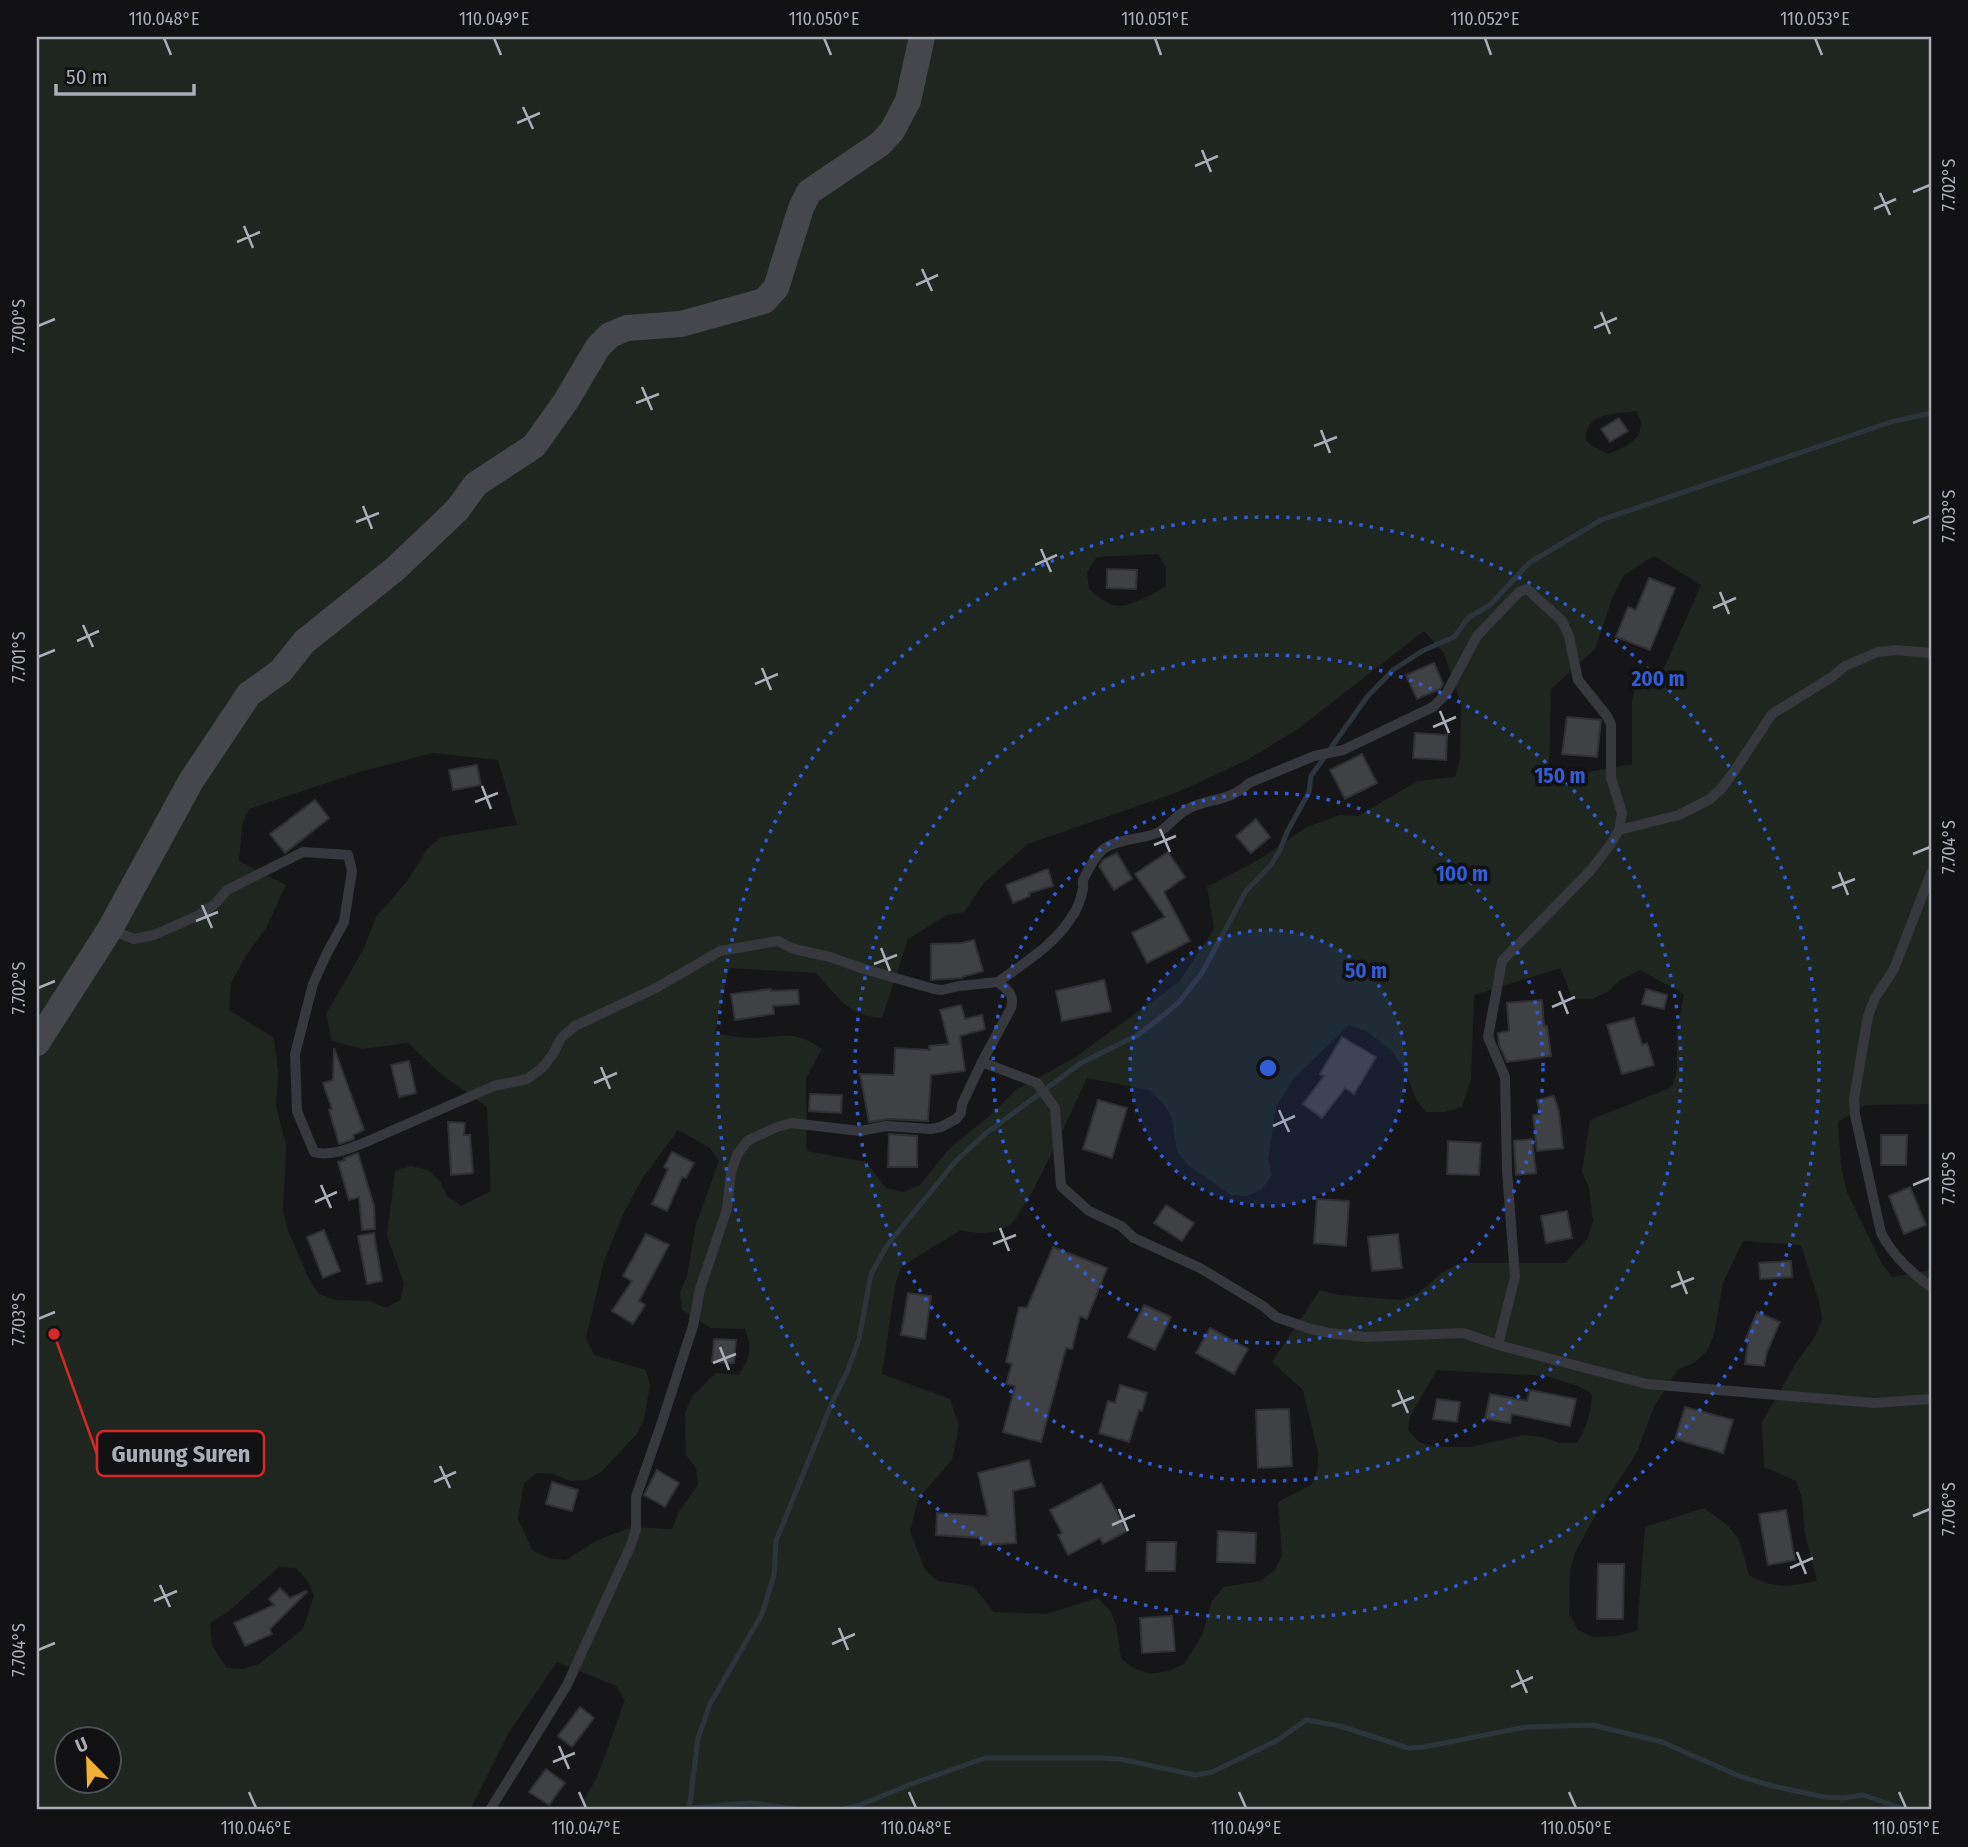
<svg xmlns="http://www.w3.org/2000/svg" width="1968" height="1847" font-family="'Fira Sans Condensed',sans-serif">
<rect width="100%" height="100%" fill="#161618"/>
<path fill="#1e261f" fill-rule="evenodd" d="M 37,37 L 1931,37 L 1931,567 L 1929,571 L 1931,582 L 1931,1104 L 1865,1105 L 1838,1122 L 1841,1165 L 1846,1190 L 1882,1264 L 1892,1277 L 1931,1270 L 1931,1810 L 578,1810 L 597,1777 L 625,1700 L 616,1686 L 557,1662 L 508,1734 L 470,1810 L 37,1810 ZM 1636,411 C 1651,436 1628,446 1608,454 L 1592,446 L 1586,440 C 1585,411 1615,415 1636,411 ZM 1158,554 L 1166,568 L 1166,586 C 1156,593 1131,606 1119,606 C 1108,605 1097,596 1089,589 L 1087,572 L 1097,557 ZM 1654,556 L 1701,585 L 1665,666 L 1636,683 L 1632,700 L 1632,764 L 1582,773 L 1564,773 L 1549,765 L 1551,689 L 1595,649 L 1613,596 L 1624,575 ZM 1424,631 L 1444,653 L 1461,704 L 1460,760 L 1455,777 L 1418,781 L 1358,816 L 1340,815 L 1307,827 L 1260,859 L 1207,887 L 1214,929 L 1179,982 L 1074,1058 L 1016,1090 L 988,1117 L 950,1148 L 920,1185 L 903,1192 L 886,1188 L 866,1162 L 807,1151 L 806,1078 L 822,1049 C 792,1029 786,1037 754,1038 C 741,1038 727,1035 715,1034 L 729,968 L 816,973 C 837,996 848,1016 882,1018 L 908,939 L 947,915 L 964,912 L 984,883 L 1028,844 L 1178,792 L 1247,760 L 1298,729 ZM 433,753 L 498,760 L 517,825 L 441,837 L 427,849 L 408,880 L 376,917 L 364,948 L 326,1014 L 332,1041 L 362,1049 L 408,1043 L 442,1075 L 487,1107 L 491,1191 L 461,1206 L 447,1196 L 440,1181 L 428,1170 L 411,1166 L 395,1171 L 387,1236 L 404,1284 L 400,1300 L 386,1308 L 370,1301 L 336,1300 L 319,1294 L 309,1279 L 288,1230 L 283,1212 L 286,1145 L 276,1106 L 278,1071 L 274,1038 L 229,1010 L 231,983 L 247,954 L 267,926 L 286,885 L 239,861 L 242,825 L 249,809 L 359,772 ZM 1561,968 L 1572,999 L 1592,999 L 1607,992 L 1619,981 L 1640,970 L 1684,994 L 1677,1035 L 1677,1070 L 1672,1087 L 1590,1120 L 1582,1172 L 1589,1188 L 1593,1221 L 1588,1238 L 1565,1263 L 1460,1263 L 1443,1272 L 1417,1294 L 1401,1300 L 1338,1295 L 1320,1290 L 1272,1362 L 1303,1390 L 1318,1453 L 1318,1469 L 1311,1485 L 1278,1502 L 1282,1555 L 1275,1570 L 1260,1581 L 1224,1587 L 1212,1601 L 1202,1635 L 1184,1664 L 1168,1671 L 1150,1674 L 1133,1668 L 1121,1658 L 1116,1625 L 1110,1610 L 1097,1598 L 1047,1614 L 994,1612 L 973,1586 L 938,1581 L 925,1570 L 910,1531 L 918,1499 L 952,1460 L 959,1426 L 950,1399 L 882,1374 L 896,1281 L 902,1266 L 961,1230 C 977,1234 993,1235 1008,1226 C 1026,1216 1075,1103 1087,1078 L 1149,1090 L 1164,1104 L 1172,1119 L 1177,1152 L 1188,1165 L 1231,1195 L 1247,1196 L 1262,1189 L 1272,1175 L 1268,1159 L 1276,1107 L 1294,1078 L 1349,1025 L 1366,1031 L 1392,1051 L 1403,1067 L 1416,1099 L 1426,1112 L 1444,1112 L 1462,1107 L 1471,1079 L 1474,995 ZM 678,1130 L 710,1148 L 719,1161 L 696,1224 L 687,1276 L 680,1292 L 682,1310 L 711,1328 L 745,1329 C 753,1349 750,1356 739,1375 L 716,1373 L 693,1395 L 685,1412 L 686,1455 L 696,1468 L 698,1485 L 678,1513 L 672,1529 L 631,1527 L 596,1541 L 566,1560 L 549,1558 L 533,1551 L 518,1519 L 524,1483 L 537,1473 L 553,1474 L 570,1481 L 587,1480 L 601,1472 L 637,1434 L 644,1419 L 650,1386 L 646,1370 L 594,1355 L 586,1338 L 604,1261 L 624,1212 L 642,1179 ZM 1743,1241 L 1801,1245 L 1819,1301 L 1822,1319 L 1816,1335 L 1796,1363 L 1762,1422 L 1764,1467 L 1796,1481 L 1802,1498 L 1805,1534 L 1817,1581 C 1788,1586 1776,1590 1749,1575 L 1739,1539 L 1727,1525 L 1704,1508 L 1645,1527 L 1637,1631 L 1615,1636 L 1593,1637 L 1578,1630 L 1569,1614 L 1570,1570 L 1575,1553 L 1591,1523 L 1636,1454 L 1654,1407 L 1678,1369 L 1694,1363 L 1707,1351 L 1714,1335 L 1723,1283 ZM 1437,1370 L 1546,1376 L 1578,1386 L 1592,1394 C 1591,1413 1587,1426 1577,1443 L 1560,1443 L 1543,1437 L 1524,1435 L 1470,1447 L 1435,1447 L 1419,1442 L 1408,1430 L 1410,1416 ZM 279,1567 L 296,1568 L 308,1581 L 314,1596 L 303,1629 L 259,1664 L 243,1669 L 227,1668 L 212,1646 L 210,1623 L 229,1611 ZM 66,1738 L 108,1738 L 108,1780 L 66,1780 Z"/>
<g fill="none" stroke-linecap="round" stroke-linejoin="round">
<g stroke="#2c353c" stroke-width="5">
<path d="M 690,1808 L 750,1803 L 804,1810"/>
<path d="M 689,1810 L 698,1738 L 710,1704 L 762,1614 L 774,1575 L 776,1541 L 832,1403 L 847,1372 L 859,1339 L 871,1274 L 888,1244 L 955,1162 L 985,1134 L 1081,1063 L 1138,1035 L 1165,1014 L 1179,1002 L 1202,973 L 1246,891 L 1271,865 L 1280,850 L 1287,832 L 1309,792 L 1311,776 L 1367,697 L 1393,670 L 1422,651 L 1454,637 L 1468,618 L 1490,605 L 1529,563 L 1601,520 L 1891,422 L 1931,413"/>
<path d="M 841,1810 L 860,1805 L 914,1783 L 985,1758 L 1103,1758 L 1120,1759 L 1195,1775 L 1212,1772 L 1278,1740 L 1306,1720 L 1340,1726 L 1408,1748 L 1424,1747 L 1526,1727 L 1593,1725 L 1662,1742 L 1739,1776 L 1773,1786 L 1824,1797 L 1843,1798 L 1863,1795 L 1907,1810"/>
</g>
</g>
<g fill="#404145" stroke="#303034" stroke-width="2">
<path d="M 1619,418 L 1628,431 L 1610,442 L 1601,429 Z"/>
<path d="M 1107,569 L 1137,570 L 1136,589 L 1107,588 Z"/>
<path d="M 1649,578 L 1675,588 L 1650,650 L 1616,637 L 1628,607 L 1636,610 Z"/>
<path d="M 1434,663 L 1443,684 L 1440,689 L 1417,699 L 1406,675 Z"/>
<path d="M 1567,717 L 1601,720 L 1597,757 L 1562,754 Z"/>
<path d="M 1415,733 L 1447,735 L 1446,760 L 1413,758 Z"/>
<path d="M 1362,754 L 1377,783 L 1345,799 L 1330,770 Z"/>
<path d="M 477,765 L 481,785 L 453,790 L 449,770 Z"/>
<path d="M 315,800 L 329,818 L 285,853 L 270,834 Z"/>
<path d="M 1256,819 L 1270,837 L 1251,853 L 1236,836 Z"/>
<path d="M 1168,852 L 1185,877 L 1164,892 L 1190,941 L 1147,963 L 1132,933 L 1165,917 L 1135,874 Z"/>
<path d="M 1117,853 L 1132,879 L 1114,890 L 1099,866 L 1103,860 Z"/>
<path d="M 1048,869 L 1053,886 L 1029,893 L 1030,896 L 1013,903 L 1006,885 Z"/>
<path d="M 974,940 L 983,971 L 962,977 L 962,978 L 931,980 L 931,944 L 962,943 Z"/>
<path d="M 1104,980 L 1111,1011 L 1062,1021 L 1056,991 Z"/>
<path d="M 771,989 L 771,991 L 798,990 L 799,1004 L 773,1006 L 774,1014 L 735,1020 L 731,994 Z"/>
<path d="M 1646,989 L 1667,995 L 1664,1009 L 1642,1004 Z"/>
<path d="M 1542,1000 L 1544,1026 L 1547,1026 L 1551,1056 L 1507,1062 L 1499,1045 L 1498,1033 L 1509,1031 L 1507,1003 Z"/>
<path d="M 961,1005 L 965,1019 L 982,1015 L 985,1029 L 960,1036 L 965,1071 L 931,1075 L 928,1121 L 889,1119 L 869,1122 L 860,1074 L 894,1075 L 895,1048 L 930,1050 L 929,1046 L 949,1044 L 940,1010 Z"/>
<path d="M 1634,1018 L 1642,1045 L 1647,1043 L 1654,1065 L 1622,1074 L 1607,1025 Z"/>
<path d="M 1342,1037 L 1376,1057 L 1354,1094 L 1345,1088 L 1322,1118 L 1303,1104 L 1324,1076 L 1320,1074 Z"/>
<path d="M 334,1048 L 364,1130 L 353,1135 L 354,1139 L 339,1144 L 329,1110 L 332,1109 L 323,1083 L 333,1080 Z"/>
<path d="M 409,1061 L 416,1093 L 399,1097 L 391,1065 Z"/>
<path d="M 810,1094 L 842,1095 L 841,1113 L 809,1111 Z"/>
<path d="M 1554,1096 L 1559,1112 L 1563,1148 L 1537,1151 L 1533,1115 L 1540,1114 L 1537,1100 Z"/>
<path d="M 1098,1100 L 1127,1108 L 1112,1158 L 1083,1149 Z"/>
<path d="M 448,1122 L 465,1123 L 464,1135 L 470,1135 L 473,1173 L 451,1175 Z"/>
<path d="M 889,1134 L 917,1136 L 917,1167 L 888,1167 Z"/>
<path d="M 1881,1135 L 1907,1135 L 1906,1165 L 1881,1165 Z"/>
<path d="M 1532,1139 L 1536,1173 L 1516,1175 L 1514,1141 Z"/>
<path d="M 1448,1141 L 1481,1143 L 1479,1175 L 1447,1174 Z"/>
<path d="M 672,1152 L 694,1163 L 686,1178 L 682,1177 L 667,1211 L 652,1204 L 668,1169 L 664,1167 Z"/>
<path d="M 358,1153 L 374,1206 L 375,1229 L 362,1230 L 359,1197 L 349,1200 L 338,1162 L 345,1160 L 344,1158 Z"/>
<path d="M 1910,1187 L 1926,1225 L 1904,1234 L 1889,1196 Z"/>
<path d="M 1317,1199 L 1349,1201 L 1346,1246 L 1314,1243 Z"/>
<path d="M 1166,1205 L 1194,1223 L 1182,1241 L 1154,1223 Z"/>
<path d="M 1567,1211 L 1572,1238 L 1546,1243 L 1541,1216 Z"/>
<path d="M 324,1230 L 340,1271 L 323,1278 L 307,1237 Z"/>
<path d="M 374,1233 L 382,1281 L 367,1284 L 358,1236 Z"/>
<path d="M 646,1234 L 669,1245 L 639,1301 L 645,1305 L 633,1324 L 612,1311 L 632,1281 L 623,1276 Z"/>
<path d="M 1398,1234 L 1402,1268 L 1372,1271 L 1368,1237 Z"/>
<path d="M 1053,1247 L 1107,1268 L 1087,1319 L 1080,1316 L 1072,1349 L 1066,1348 L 1041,1442 L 1003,1432 L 1015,1386 L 1006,1384 L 1012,1364 L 1006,1362 L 1019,1307 L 1027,1308 Z"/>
<path d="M 1791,1261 L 1792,1277 L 1760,1279 L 1759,1263 Z"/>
<path d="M 908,1293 L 931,1296 L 925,1339 L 901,1335 Z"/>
<path d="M 1144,1305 L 1171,1317 L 1155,1350 L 1128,1337 Z"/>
<path d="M 1757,1312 L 1780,1322 L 1767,1352 L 1764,1366 L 1745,1364 L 1748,1342 L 1745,1341 Z"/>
<path d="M 1210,1328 L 1248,1349 L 1234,1374 L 1196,1353 Z"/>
<path d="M 714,1339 L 736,1340 L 734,1363 L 712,1362 Z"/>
<path d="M 1120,1385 L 1147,1393 L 1142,1411 L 1139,1410 L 1129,1442 L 1099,1433 L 1108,1401 L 1115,1403 Z"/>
<path d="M 1530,1390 L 1576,1399 L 1570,1426 L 1512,1414 L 1510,1423 L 1485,1419 L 1490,1394 L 1527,1401 Z"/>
<path d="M 1437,1399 L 1460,1402 L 1457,1422 L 1433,1419 Z"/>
<path d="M 1685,1407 L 1733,1420 L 1723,1453 L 1675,1439 Z"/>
<path d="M 1289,1409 L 1292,1466 L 1258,1468 L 1256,1410 Z"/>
<path d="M 1029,1460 L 1035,1486 L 1013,1491 L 1016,1543 L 981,1545 L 981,1538 L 936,1535 L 937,1513 L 988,1516 L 978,1473 Z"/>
<path d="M 657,1470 L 679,1483 L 665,1507 L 644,1495 Z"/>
<path d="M 552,1482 L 578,1490 L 572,1511 L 546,1504 Z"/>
<path d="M 1101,1483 L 1127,1531 L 1103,1544 L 1100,1538 L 1068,1555 L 1058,1535 L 1062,1533 L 1050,1510 Z"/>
<path d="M 1786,1510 L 1795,1560 L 1768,1565 L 1759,1514 Z"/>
<path d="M 1218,1531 L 1256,1533 L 1255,1563 L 1217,1562 Z"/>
<path d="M 1147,1542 L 1176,1542 L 1175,1571 L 1146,1571 Z"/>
<path d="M 1598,1564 L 1624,1564 L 1623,1619 L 1597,1619 Z"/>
<path d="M 280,1588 L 290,1598 L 306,1591 L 307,1592 L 270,1629 L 272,1634 L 245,1646 L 234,1623 L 274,1605 L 269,1599 Z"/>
<path d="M 1172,1616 L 1175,1651 L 1142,1653 L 1140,1618 Z"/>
<path d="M 580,1707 L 594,1718 L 572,1747 L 558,1736 Z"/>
<path d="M 546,1769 L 565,1783 L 549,1805 L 529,1792 Z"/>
</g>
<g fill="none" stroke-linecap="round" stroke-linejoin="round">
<g stroke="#37383d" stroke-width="10">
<path d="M 1619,830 L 1679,815 L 1710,799 L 1722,788 L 1733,773 L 1772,714 L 1832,677 L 1845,666 L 1878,652 L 1895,650 L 1931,653"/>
<path d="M 1931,873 L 1894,969 L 1875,998 L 1868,1016 L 1854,1099 L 1855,1115 L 1881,1233 C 1893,1256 1910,1272 1931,1287"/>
<path d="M 112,930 L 134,939 L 154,935 L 199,915 L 215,904 L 227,890 L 303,852 L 348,855 L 352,871 L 344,922 L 327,953 L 313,984 L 295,1054 L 297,1111 L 314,1152 C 331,1157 350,1148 366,1142 L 494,1086 L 527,1079 L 542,1068 L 553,1054 L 561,1038 L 575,1026 L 656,988 L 720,951 L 778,941 L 794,949 L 830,957 L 864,969 L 934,989 L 942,990 L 959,986 L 998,982 C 1008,990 1015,995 1011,1008 L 982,1062 L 962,1104 L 961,1113 L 956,1119 L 941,1127 L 931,1129 L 886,1126 L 860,1131 L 792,1123 L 777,1127 L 747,1141 L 737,1155 L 731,1172 L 727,1209 L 700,1289 L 693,1326 L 661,1425 L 636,1497 L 636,1529 L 631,1545 L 567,1685 L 490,1810"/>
<path d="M 998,982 C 1024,963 1053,946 1071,918 C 1077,910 1081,899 1083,889 C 1084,882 1081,885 1084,878 C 1088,870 1097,853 1105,848 C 1121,838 1140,840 1157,833 C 1168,828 1175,816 1186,810 C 1208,797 1227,804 1249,783 L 1314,756 L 1343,750 L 1433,707 L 1446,694 L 1477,636 L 1519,592 L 1527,589 L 1562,621 L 1569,636 L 1578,680 L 1607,716 L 1611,724 L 1611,778 L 1622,813 L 1619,830 L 1610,845 L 1590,871 L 1502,961 L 1488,1037 L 1505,1077 L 1507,1171 L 1515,1277 L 1498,1345"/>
<path d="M 982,1062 L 1037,1083 L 1055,1108 L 1061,1186 L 1089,1211 L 1121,1226 L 1134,1238 L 1200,1268 L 1263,1306 L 1276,1317 L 1311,1329 L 1329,1333 L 1366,1337 L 1463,1333 L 1498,1345 L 1647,1384 L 1874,1403 L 1931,1399"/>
</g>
<path stroke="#45474d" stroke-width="26" d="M 37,1043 L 110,929 L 191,781 L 249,694 L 281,671 L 304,642 L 395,569 L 457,510 L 476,484 L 534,446 L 566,401 L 598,347 L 610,335 L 627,328 L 681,324 L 764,301 L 776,288 L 801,208 L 809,192 L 880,144 L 892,131 L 908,101 L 922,37"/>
</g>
<path fill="none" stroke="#a8adb8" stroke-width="2.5" d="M 164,38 L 171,55M 494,38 L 501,55M 824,38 L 831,55M 1155,38 L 1161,55M 1485,38 L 1491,55M 1815,38 L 1822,55M 523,107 L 533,129M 517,123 L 540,113M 1202,150 L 1211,172M 1195,166 L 1218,156M 1913,192 L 1930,185M 1880,193 L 1890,215M 1874,209 L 1896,199M 244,226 L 253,248M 237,242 L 260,232M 922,269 L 932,291M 916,285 L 938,275M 1601,312 L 1610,334M 38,326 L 55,319M 1594,328 L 1617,318M 642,387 L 652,410M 636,403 L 659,394M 1321,430 L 1330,453M 1314,446 L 1337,437M 363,506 L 372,529M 356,522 L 379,513M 1913,523 L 1930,516M 1041,549 L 1051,572M 1035,565 L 1057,555M 1720,592 L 1729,614M 1713,608 L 1736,598M 83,625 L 93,647M 77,641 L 99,631M 38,657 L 55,650M 762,668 L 771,690M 755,684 L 778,674M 1440,711 L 1449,733M 1433,727 L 1456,717M 482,786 L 491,809M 475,802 L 498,793M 1160,829 L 1170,852M 1154,845 L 1176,836M 1913,854 L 1930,847M 1839,872 L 1848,895M 1832,888 L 1855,879M 202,905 L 212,928M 196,921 L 218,912M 881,948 L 890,971M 874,964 L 897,955M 38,988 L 55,981M 1559,991 L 1568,1014M 1552,1007 L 1575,997M 601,1067 L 610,1089M 594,1083 L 617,1073M 1279,1110 L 1289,1132M 1273,1126 L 1295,1116M 321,1185 L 331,1208M 1913,1185 L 1930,1178M 315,1202 L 337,1192M 1000,1228 L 1009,1251M 993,1244 L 1016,1235M 1678,1271 L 1687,1294M 1671,1287 L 1694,1278M 38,1319 L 55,1312M 720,1347 L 729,1370M 713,1363 L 736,1354M 1398,1390 L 1408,1413M 1392,1406 L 1414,1397M 440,1466 L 450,1488M 434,1482 L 456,1472M 1119,1509 L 1128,1531M 1913,1516 L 1930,1509M 1112,1525 L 1135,1515M 1797,1552 L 1806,1574M 1790,1568 L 1813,1558M 160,1585 L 170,1607M 154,1601 L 177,1591M 839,1628 L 848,1650M 832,1644 L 855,1634M 38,1650 L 55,1643M 1517,1670 L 1527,1693M 1511,1687 L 1533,1677M 559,1746 L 569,1769M 553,1762 L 575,1753M 249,1792 L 256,1808M 579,1792 L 586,1808M 909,1792 L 916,1808M 1239,1792 L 1246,1808M 1569,1792 L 1576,1808M 1899,1792 L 1906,1808"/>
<circle cx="1268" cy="1068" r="138" fill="#325cd3" fill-opacity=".12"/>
<g fill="none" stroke="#325cd3" stroke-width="3.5" stroke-dasharray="3.5 7">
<circle cx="1268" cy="1068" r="138"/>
<circle cx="1268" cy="1068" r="275"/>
<circle cx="1268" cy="1068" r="413"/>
<circle cx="1268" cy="1068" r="551"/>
</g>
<circle cx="1268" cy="1068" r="10" fill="#325cd3" stroke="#111113" stroke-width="3.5"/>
<g font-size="21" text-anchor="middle" font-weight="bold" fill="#325cd3" stroke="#111113" stroke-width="7" stroke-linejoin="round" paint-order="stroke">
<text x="1658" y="686">200 m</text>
<text x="1560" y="783">150 m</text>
<text x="1462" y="881">100 m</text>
<text x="1366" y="978">50 m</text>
</g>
<path fill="none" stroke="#d62828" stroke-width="2.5" d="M54 1334L97 1454"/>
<circle fill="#d62828" stroke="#111113" stroke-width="2.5" cx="54" cy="1334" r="7"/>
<rect fill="#111113" stroke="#d62828" stroke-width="2.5" x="97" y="1431" width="167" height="45" rx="7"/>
<g font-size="24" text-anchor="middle" font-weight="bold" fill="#a8adb8">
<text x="181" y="1462">Gunung Suren</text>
</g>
<rect width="1968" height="1847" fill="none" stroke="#111113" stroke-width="77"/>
<g transform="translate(88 1760) rotate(337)"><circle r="33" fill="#111113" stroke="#4d4f55" stroke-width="2"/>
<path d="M0-5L12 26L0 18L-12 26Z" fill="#f2b134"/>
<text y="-10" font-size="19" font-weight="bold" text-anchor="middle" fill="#a8adb8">U</text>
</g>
<path d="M56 84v10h138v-10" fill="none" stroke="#a8adb8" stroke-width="3.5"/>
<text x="66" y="84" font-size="21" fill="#a8adb8" stroke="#111113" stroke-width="5" paint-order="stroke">50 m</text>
<rect x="38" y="38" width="1892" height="1770" fill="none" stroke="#a8adb8" stroke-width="2.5"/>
<g font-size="18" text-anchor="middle" fill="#a8adb8">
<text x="164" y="25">110.048°E</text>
<text x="494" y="25">110.049°E</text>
<text x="824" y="25">110.050°E</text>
<text x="1155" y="25">110.051°E</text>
<text x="1485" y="25">110.052°E</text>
<text x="1815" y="25">110.053°E</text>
<text transform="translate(1949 185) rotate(-90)" y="6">7.702°S</text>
<text transform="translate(19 326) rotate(-90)" y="6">7.700°S</text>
<text transform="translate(1949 516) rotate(-90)" y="6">7.703°S</text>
<text transform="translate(19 657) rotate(-90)" y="6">7.701°S</text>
<text transform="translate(1949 847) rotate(-90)" y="6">7.704°S</text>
<text transform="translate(19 988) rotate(-90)" y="6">7.702°S</text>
<text transform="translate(1949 1178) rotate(-90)" y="6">7.705°S</text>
<text transform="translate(19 1319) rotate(-90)" y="6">7.703°S</text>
<text transform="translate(1949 1509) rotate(-90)" y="6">7.706°S</text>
<text transform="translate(19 1650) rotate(-90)" y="6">7.704°S</text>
<text x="256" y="1834">110.046°E</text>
<text x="586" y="1834">110.047°E</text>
<text x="916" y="1834">110.048°E</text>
<text x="1246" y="1834">110.049°E</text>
<text x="1576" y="1834">110.050°E</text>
<text x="1906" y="1834">110.051°E</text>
</g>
</svg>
